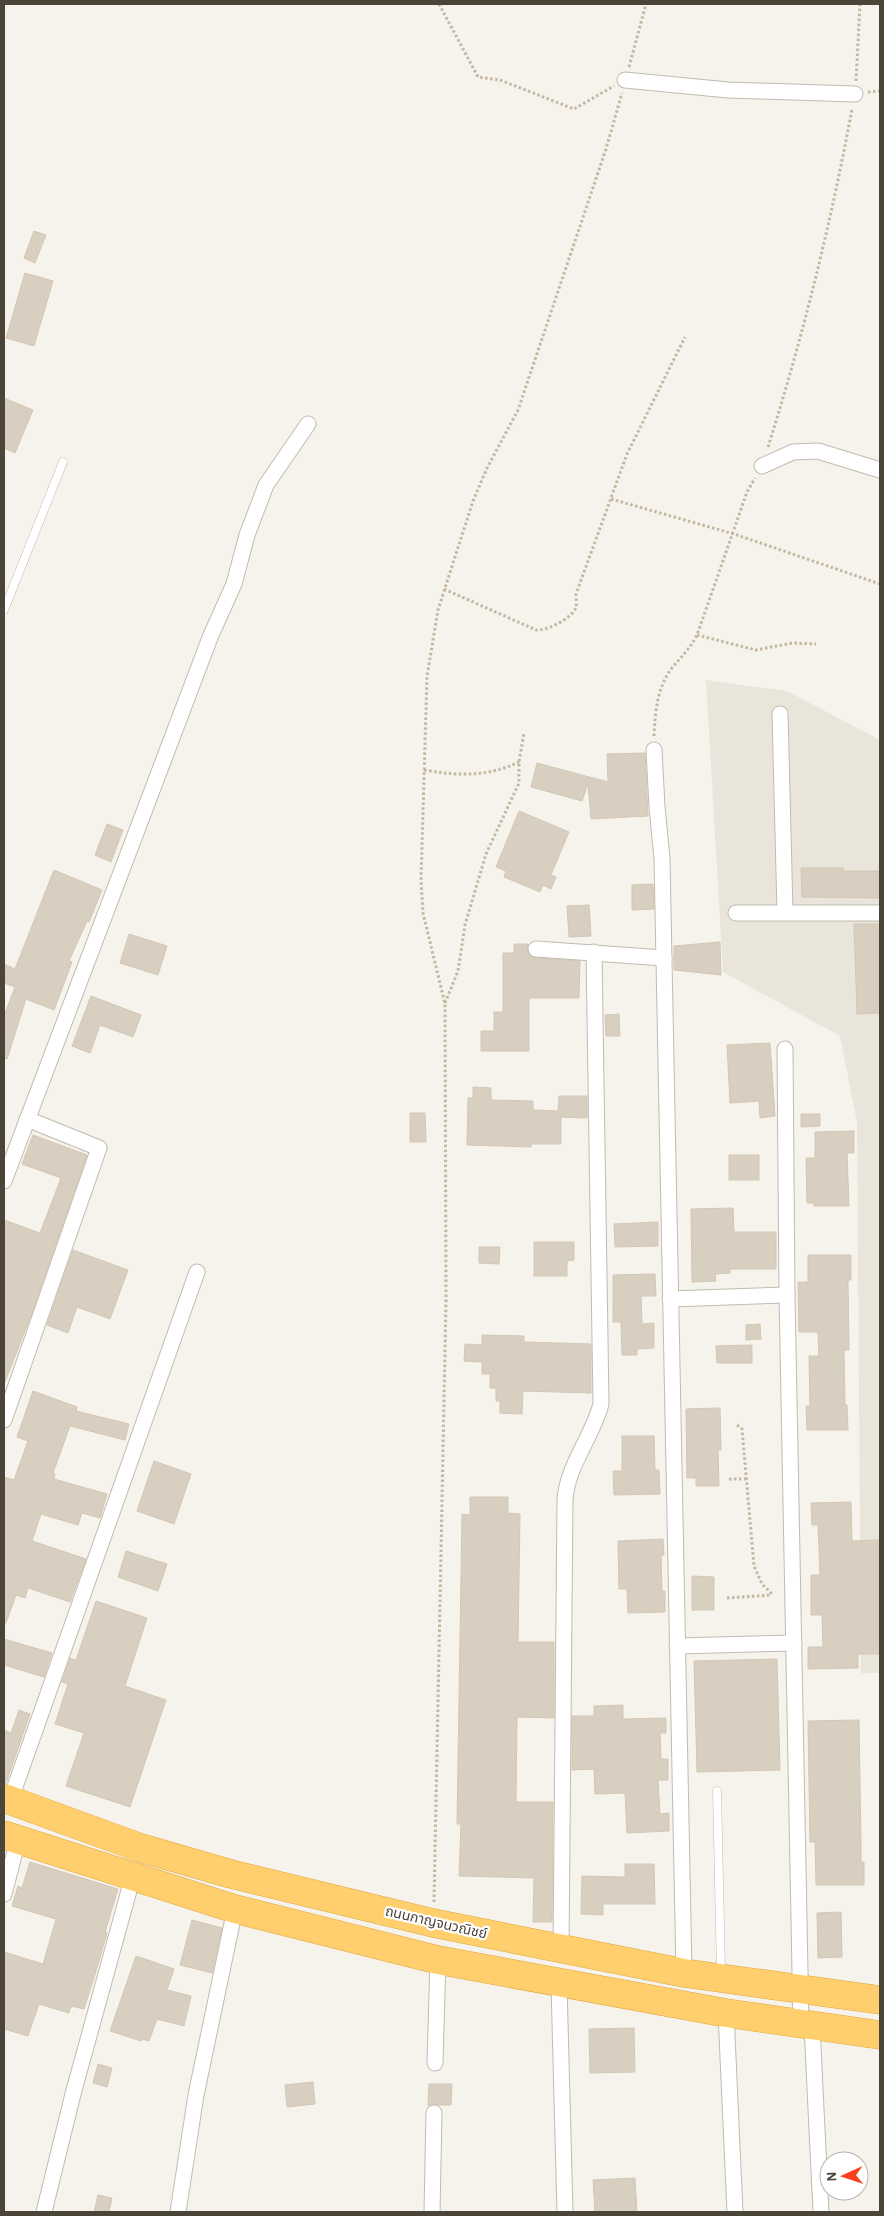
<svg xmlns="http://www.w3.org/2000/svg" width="884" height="2216" font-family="'Alegreya Sans','Noto Sans Thai',sans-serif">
<rect width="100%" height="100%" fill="#f6f3ec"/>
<path fill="#eae5da" d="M 706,680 L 787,691 L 880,740 L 880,1673 L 861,1673 L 857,1122 L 840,1036 L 723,972 Z"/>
<g fill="#d8cfc1" stroke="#d3c7b4">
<path d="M 34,231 L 46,235 L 35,263 L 24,258 Z"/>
<path d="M 25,273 L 53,281 L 34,346 L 6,338 Z"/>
<path d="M 4,398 L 33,410 L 15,453 L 4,448 Z"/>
<path d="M 645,753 L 648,816 L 591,819 L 588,784 L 582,801 L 531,787 L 537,763 L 608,782 L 607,754 Z"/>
<path d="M 519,811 L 569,832 L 551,875 L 556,877 L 551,889 L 543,885 L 540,892 L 504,877 L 506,871 L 496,867 Z"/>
<path d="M 107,824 L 123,830 L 111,862 L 95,855 Z"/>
<path d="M 801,868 L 843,868 L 843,871 L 880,871 L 880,898 L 802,897 Z"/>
<path d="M 54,870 L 102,890 L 89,922 L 87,921 L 69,961 L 72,962 L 54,1010 L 26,999 L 7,1059 L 4,1058 L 4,1016 L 15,987 L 4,983 L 4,964 L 15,969 Z"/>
<path d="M 653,884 L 654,909 L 632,910 L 632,885 Z"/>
<path d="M 589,905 L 591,936 L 569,937 L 567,906 Z"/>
<path d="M 854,924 L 880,924 L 880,1013 L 857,1014 Z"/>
<path d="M 129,934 L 167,946 L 158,975 L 120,963 Z"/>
<path d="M 720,942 L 721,975 L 674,970 L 674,946 Z"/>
<path d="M 514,944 L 528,944 L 528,954 L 535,958 L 580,961 L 579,998 L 529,998 L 529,1051 L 481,1051 L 481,1031 L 494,1031 L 494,1012 L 503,1012 L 503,953 L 514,953 Z"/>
<path d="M 91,996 L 141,1015 L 133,1037 L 100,1025 L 90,1053 L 72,1046 Z"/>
<path d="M 619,1014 L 620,1036 L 606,1036 L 605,1015 Z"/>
<path d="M 770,1043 L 775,1116 L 760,1118 L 759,1101 L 730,1103 L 727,1045 Z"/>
<path d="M 473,1087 L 491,1088 L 491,1100 L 533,1101 L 533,1110 L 558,1111 L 559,1096 L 587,1096 L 587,1118 L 561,1117 L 561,1144 L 531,1144 L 531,1147 L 467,1145 L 468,1098 L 473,1098 Z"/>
<path d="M 410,1113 L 425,1113 L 426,1142 L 410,1142 Z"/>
<path d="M 801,1114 L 820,1114 L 820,1126 L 801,1127 Z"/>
<path d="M 854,1131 L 854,1153 L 847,1153 L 849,1206 L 814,1206 L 814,1203 L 807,1203 L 806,1158 L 815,1158 L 815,1132 Z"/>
<path d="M 33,1135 L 87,1155 L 30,1318 L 5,1382 L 4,1220 L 40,1233 L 61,1178 L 22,1164 Z"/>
<rect x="729" y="1155" width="30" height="25"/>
<path d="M 733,1208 L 734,1232 L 776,1232 L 776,1269 L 730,1269 L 730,1273 L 715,1274 L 716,1281 L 692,1282 L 691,1209 Z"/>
<path d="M 658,1222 L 658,1246 L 615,1247 L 614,1224 Z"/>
<path d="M 534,1242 L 574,1242 L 574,1260 L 567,1261 L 567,1276 L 534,1276 Z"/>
<path d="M 479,1247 L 500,1247 L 499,1264 L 479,1263 Z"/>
<path d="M 73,1250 L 128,1270 L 110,1319 L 77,1307 L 68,1333 L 47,1325 Z"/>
<path d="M 808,1255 L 851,1255 L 851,1280 L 848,1280 L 849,1350 L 844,1350 L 845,1405 L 847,1405 L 848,1430 L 807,1430 L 806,1406 L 810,1406 L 809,1356 L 819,1356 L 818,1332 L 799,1332 L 798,1282 L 808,1282 Z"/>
<path d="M 655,1274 L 656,1296 L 641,1296 L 642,1324 L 654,1323 L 654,1348 L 637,1349 L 637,1355 L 622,1355 L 621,1322 L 613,1322 L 613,1275 Z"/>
<path d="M 760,1324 L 761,1339 L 746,1340 L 746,1325 Z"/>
<path d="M 482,1335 L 524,1336 L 524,1342 L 591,1344 L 591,1393 L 523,1391 L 522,1414 L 500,1413 L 500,1401 L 496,1401 L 496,1388 L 490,1388 L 490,1374 L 482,1374 L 482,1362 L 464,1361 L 465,1344 L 482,1345 Z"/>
<path d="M 752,1345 L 752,1363 L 717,1363 L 716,1346 Z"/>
<path d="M 33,1391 L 77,1407 L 76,1411 L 129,1424 L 125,1440 L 70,1426 L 53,1473 L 55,1474 L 54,1479 L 107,1494 L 100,1518 L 82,1513 L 78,1525 L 41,1514 L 32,1541 L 86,1559 L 70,1602 L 28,1588 L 25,1598 L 16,1595 L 6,1623 L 4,1623 L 4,1477 L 14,1480 L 28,1441 L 17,1437 Z"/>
<path d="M 720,1408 L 721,1450 L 718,1450 L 719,1486 L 696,1486 L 696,1478 L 687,1478 L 686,1409 Z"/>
<path d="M 622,1436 L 654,1436 L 655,1470 L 659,1470 L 660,1494 L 614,1495 L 613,1471 L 622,1471 Z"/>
<path d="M 154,1461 L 191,1474 L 174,1524 L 137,1511 Z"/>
<path d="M 470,1497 L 508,1497 L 508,1513 L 520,1514 L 518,1642 L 554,1642 L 554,1718 L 517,1717 L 516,1802 L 553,1802 L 552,1922 L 533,1922 L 534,1878 L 459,1876 L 461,1824 L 457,1824 L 462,1514 L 470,1515 Z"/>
<path d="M 851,1502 L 852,1541 L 880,1540 L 880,1654 L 858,1654 L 858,1668 L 808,1669 L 808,1647 L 823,1647 L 822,1615 L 811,1615 L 811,1575 L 820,1575 L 818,1525 L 812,1525 L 811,1503 Z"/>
<path d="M 663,1539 L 664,1555 L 661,1555 L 662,1591 L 665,1591 L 665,1612 L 628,1613 L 627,1589 L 619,1589 L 618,1541 Z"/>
<path d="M 126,1551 L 167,1564 L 158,1591 L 118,1577 Z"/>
<path d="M 692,1576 L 714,1577 L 714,1610 L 692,1610 Z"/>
<path d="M 96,1601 L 147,1618 L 125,1686 L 166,1700 L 130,1807 L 66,1786 L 84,1733 L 55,1724 L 68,1684 L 62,1682 L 70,1658 L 76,1660 Z"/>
<path d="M 4,1639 L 52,1653 L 44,1677 L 4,1665 Z"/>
<path d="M 777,1659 L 780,1770 L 697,1772 L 694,1661 Z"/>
<path d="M 623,1705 L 623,1719 L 666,1718 L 666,1733 L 660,1733 L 661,1759 L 668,1759 L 668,1780 L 658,1780 L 660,1814 L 669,1813 L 669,1831 L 627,1833 L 625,1793 L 595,1794 L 594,1769 L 572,1770 L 572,1716 L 594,1716 L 594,1706 Z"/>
<path d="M 19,1710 L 30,1714 L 6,1783 L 4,1783 L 4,1730 L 11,1733 Z"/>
<path d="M 859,1720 L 861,1845 L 861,1862 L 864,1862 L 864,1885 L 816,1885 L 815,1842 L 810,1842 L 808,1721 Z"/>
<path d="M 30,1862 L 118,1889 L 105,1932 L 107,1933 L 97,1968 L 84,2009 L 71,2006 L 69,2013 L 39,2004 L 28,2036 L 4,2029 L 4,1952 L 43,1964 L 56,1919 L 12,1906 L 18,1886 L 22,1888 Z"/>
<path d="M 625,1864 L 654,1864 L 655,1904 L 603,1904 L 603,1915 L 581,1914 L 582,1876 L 625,1877 Z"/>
<path d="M 841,1912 L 842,1957 L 818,1958 L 817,1913 Z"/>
<path d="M 192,1920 L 222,1928 L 212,1973 L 180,1965 Z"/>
<path d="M 136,1956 L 174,1969 L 167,1990 L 191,1996 L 184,2026 L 157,2019 L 149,2041 L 142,2039 L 141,2041 L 110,2031 Z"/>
<path d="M 634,2028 L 635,2072 L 590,2073 L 589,2029 Z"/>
<path d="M 98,2064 L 112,2068 L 107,2087 L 93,2083 Z"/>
<path d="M 313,2082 L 315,2104 L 287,2107 L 285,2085 Z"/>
<path d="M 429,2084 L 452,2084 L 451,2105 L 428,2105 Z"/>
<path d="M 635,2178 L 637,2212 L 595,2212 L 593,2180 Z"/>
<path d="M 98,2195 L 112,2198 L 109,2212 L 94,2212 Z"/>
</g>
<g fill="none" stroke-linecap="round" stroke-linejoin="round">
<defs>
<g id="lane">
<path d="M 4,610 L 63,462"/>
<path d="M 717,1791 L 721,1972"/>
</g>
<g id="street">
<path d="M 625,80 L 728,90 L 855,94"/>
<path d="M 762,466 L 793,452 L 818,451 L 880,470"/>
<path d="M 780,714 L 785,912"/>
<path d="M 654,750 L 657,807 L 662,859 L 684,1973"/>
<path d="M 736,913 L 880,913"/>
<path d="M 536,949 L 664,958"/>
<path d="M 785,1049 L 787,1295 L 801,2024"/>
<path d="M 4,1181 L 211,635 L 234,584 L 247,535 L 266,485 L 308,424"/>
<path d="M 670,1299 L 787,1295"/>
<path d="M 4,1420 L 99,1148 L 27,1119"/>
<path d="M 677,1646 L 794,1643"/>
<path d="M 10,1801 L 197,1272"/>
<path d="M 4,1894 L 18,1840"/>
<path d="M 561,1950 L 565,1499 C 568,1464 592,1438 601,1404 L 594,952"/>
<path d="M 559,1984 L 565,2212"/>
<path d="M 726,2013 L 735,2212"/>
<path d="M 812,2026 L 821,2212"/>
<path d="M 435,2063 L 438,1960"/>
<path d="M 44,2212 L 73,2094 L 133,1876"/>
<path d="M 178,2212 L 196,2095 L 235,1909"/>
<path d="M 432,2212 L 434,2113"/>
</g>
<g id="highway">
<path d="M 4,1798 L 141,1848 L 231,1874 L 433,1923 L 684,1973 L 880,2000"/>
<path d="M 4,1835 L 235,1909 L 438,1960 L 726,2013 L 880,2035"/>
</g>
</defs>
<use href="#lane" stroke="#c2bbae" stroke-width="9"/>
<use href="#street" stroke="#c2bbae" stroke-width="17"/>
<use href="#highway" stroke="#e0a43c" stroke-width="29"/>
<g stroke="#c4b79f" stroke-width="3" stroke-dasharray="2.5 2.5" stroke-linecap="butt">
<path d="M 439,4 L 478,77 L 500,80 L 574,109 L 614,86"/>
<path d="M 629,67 L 646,4"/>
<path d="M 856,81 L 860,4"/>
<path d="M 868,92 L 880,91"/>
<path d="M 768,447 C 803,336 831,223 852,109"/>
<path d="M 611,499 L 734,534 L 880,584"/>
<path d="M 444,589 L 536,630 C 547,631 573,618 576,607 C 577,603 576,598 576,594 L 627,454 L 685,337"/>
<path d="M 697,635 L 756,650 L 792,643 L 816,644"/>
<path d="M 654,736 C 655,712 657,689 671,669 C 680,658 690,649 697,635 L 747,492 L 755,478"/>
<path d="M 424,770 C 459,776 487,777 519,762"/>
<path d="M 445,1003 L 458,971 L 465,925 L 486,854 L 519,783 L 519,762 L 524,733"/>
<path d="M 737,1425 L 742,1429 L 754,1566 L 762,1584 L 773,1595"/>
<path d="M 729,1479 L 746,1479"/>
<path d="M 727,1598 L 772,1595"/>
<path d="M 434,1902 L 446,1301 L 445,1004 L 423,913 L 421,880 L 427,676 L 438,610 L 473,501 L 487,468 L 518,410 L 606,149 L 622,93"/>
</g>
<use href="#lane" stroke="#fff" stroke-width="8"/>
<use href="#street" stroke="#fff" stroke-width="15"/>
<use href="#highway" stroke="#ffcf6e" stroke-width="28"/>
</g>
<g text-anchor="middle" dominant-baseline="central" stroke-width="4.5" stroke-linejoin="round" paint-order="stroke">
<g font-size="14" fill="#4b4439" stroke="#fff">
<text transform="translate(436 1923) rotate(13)">ถนนกาญจนวณิชย์</text>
</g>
</g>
<rect width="884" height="2216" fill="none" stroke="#4b4439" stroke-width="10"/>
<g transform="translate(844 2176) rotate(267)"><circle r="24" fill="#ffffff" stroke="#b7b4b0"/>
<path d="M0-4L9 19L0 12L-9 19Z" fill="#fc3f1d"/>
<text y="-8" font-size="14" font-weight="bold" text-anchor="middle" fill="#4b4439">N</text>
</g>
</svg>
